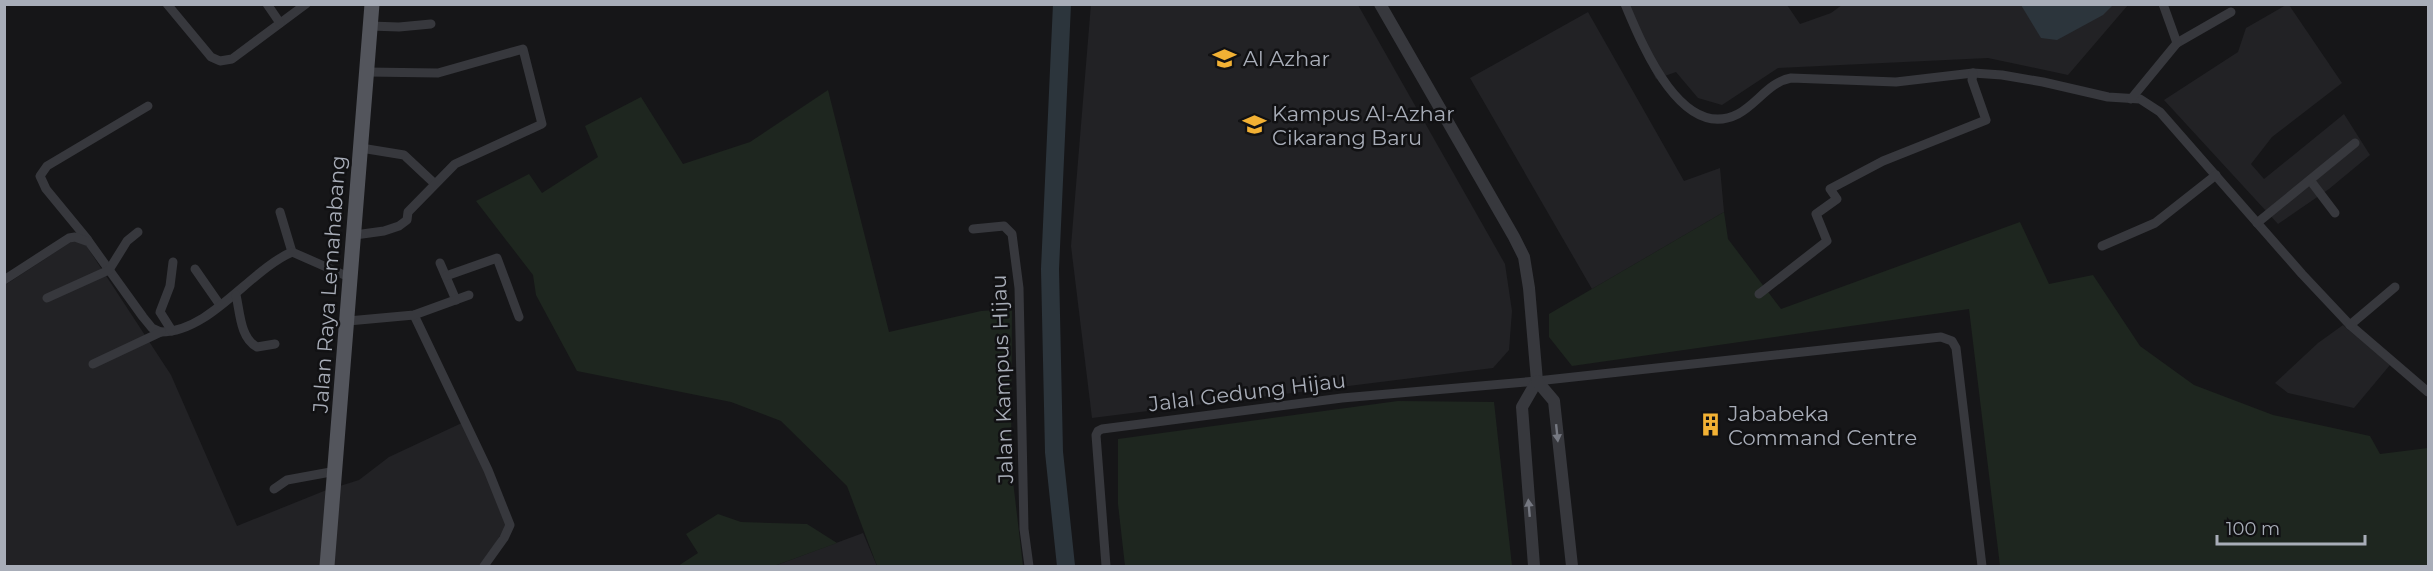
<svg xmlns="http://www.w3.org/2000/svg" width="2433" height="571" font-family="Montserrat,sans-serif">
<rect width="100%" height="100%" fill="#161618"/>
<g fill="#222225">
<path d="M 1091,4 L 1358,5 L 1505,264 L 1512,311 L 1509,350 L 1493,368 L 1092,418 L 1071,246 Z"/>
<path d="M 1621,5 L 1787,5 L 1800,24 L 1831,13 L 1842,5 L 2128,5 L 2068,75 L 1988,58 L 1778,68 L 1722,105 L 1698,98 L 1676,72 L 1656,79 Z"/>
<path d="M 2286,5 L 2289,5 L 2342,83 L 2272,137 L 2251,164 L 2264,179 L 2344,114 L 2370,155 L 2329,189 L 2278,224 L 2164,100 L 2238,52 L 2246,28 Z"/>
<path d="M 1588,12 L 1684,181 L 1720,168 L 1724,212 L 1592,289 L 1470,78 Z"/>
<path d="M 80,236 L 171,375 L 237,526 L 324,491 L 359,480 L 389,457 L 466,421 L 507,523 L 483,566 L 5,566 L 5,285 Z"/>
<path d="M 2343,325 L 2390,365 L 2354,408 L 2288,393 L 2275,383 L 2318,343 Z"/>
<path d="M 863,533 L 877,566 L 774,566 Z"/>
</g>
<g fill="#1e261f">
<path d="M 828,90 L 889,332 L 981,311 L 1012,309 L 1011,464 L 1023,566 L 877,566 L 847,486 L 781,421 L 731,402 L 577,371 L 536,295 L 533,275 L 476,201 L 529,174 L 542,193 L 598,157 L 585,126 L 641,97 L 683,164 L 750,142 Z"/>
<path d="M 1724,212 L 1728,239 L 1781,309 L 2020,222 L 2049,284 L 2093,275 L 2140,346 L 2194,385 L 2273,415 L 2370,436 L 2380,454 L 2428,448 L 2428,566 L 2000,566 L 1969,309 L 1572,366 L 1549,337 L 1549,314 Z"/>
<path d="M 1398,401 L 1494,402 L 1512,566 L 1125,566 L 1118,504 L 1118,439 Z"/>
<path d="M 718,514 L 741,522 L 807,524 L 837,543 L 774,566 L 678,566 L 698,553 L 686,534 Z"/>
</g>
<path fill="#2c353c" d="M 2021,5 L 2021,4 L 2113,5 L 2103,15 L 2057,40 L 2041,38 Z"/>
<g fill="none" stroke-linecap="round" stroke-linejoin="round">
<path stroke="#2c353c" stroke-width="18" d="M 1062,4 L 1050,269 L 1054,452 L 1066,566"/>
<g stroke="#37383d" stroke-width="9">
<path d="M 167,4 L 211,57 L 220,61 L 232,59 L 306,4"/>
<path d="M 267,4 L 280,23"/>
<path d="M 1625,4 C 1641,42 1681,143 1738,114 C 1757,104 1769,82 1791,78 L 1896,82 L 1973,73 L 2002,75 L 2043,82 L 2108,97 L 2140,99 L 2160,112 L 2302,274 L 2350,325 L 2428,392"/>
<path d="M 370,26 L 399,27 L 431,24"/>
<path d="M 2177,43 L 2231,12"/>
<path d="M 2131,99 L 2177,43 L 2163,4"/>
<path d="M 361,148 L 404,155 L 435,184"/>
<path d="M 2310,180 L 2335,213"/>
<path d="M 280,212 L 292,252"/>
<path d="M 2257,223 L 2355,143"/>
<path d="M 973,229 L 1004,226 L 1012,234 L 1019,288 L 1024,529 L 1029,566"/>
<path d="M 355,235 L 384,231 L 399,226 L 407,220 L 408,212 L 455,164 L 542,124 L 523,49 L 438,73 L 367,72"/>
<path d="M 88,240 L 46,189 L 40,176 L 47,166 L 148,106"/>
<path d="M 2102,246 L 2155,223 L 2216,175"/>
<path d="M 440,263 L 456,300"/>
<path d="M 195,269 L 220,305"/>
<path d="M 446,276 L 497,258 L 519,317"/>
<path d="M 4,280 L 69,238 L 75,237 L 89,242 L 143,317 L 152,328 L 161,332 C 210,332 250,270 292,252 L 351,278"/>
<path d="M 1759,294 L 1827,241 L 1816,214 L 1837,199 L 1830,189 L 1883,161 L 1986,120 L 1972,80 L 1973,73"/>
<path d="M 236,295 C 240,312 240,338 257,347 L 275,344"/>
<path d="M 47,298 L 109,270 L 127,241 L 138,232"/>
<path d="M 414,315 L 488,470 L 510,525 L 504,538 L 484,566"/>
<path d="M 348,321 L 414,315 L 469,295"/>
<path d="M 2350,325 L 2395,287"/>
<path d="M 172,331 L 160,312 L 170,286 L 173,262"/>
<path d="M 93,364 L 161,332"/>
<path d="M 274,489 L 287,480 L 336,471"/>
<path d="M 1106,566 L 1096,435 L 1098,431 L 1102,429 L 1342,398 L 1537,381 L 1941,337 L 1952,341 L 1956,348 L 1982,566"/>
</g>
<g stroke="#37383d" stroke-width="12">
<path d="M 1380,4 L 1514,237 L 1524,257 L 1529,288 L 1537,381 L 1522,407 L 1534,566"/>
<path d="M 1537,381 L 1554,401 L 1572,566"/>
</g>
<path stroke="#53555c" stroke-width="15" d="M 327,566 L 372,4"/>
</g>
<defs><path id="oneway-solid" d="M-6-.8H1V-3.2L6.5 0L1 3.2V.8H-6Z" transform="scale(1.5)"/></defs>
<g fill="#757881">
<use href="#oneway-solid" transform="translate(1557 433) rotate(84)"/>
<use href="#oneway-solid" transform="translate(1529 508) rotate(-95)"/>
</g>
<defs>
<symbol id="school-bare" viewBox="-9 -9 18 18"><path d="M0-5L7-2L0 1L-7-2ZM-4 1L0 2.5L4 1V4Q0 6-4 4Z" fill="#f2b134" stroke="#111113" stroke-width="2.5" paint-order="stroke"/></symbol>
<symbol id="building-bare" viewBox="-9 -9 18 18"><path d="M-4-6H4V6H1V3H-1V6H-4ZM-2.5-4.3h1.7v1.8h-1.7ZM.8-4.3h1.7v1.8H.8ZM-2.5-1h1.7V.8h-1.7ZM.8-1h1.7V.8H.8Z" fill="#f2b134" stroke="#111113" stroke-width="2.5" paint-order="stroke"/></symbol>
</defs>
<g fill-rule="evenodd">
<use href="#school-bare" x="1208" y="42" width="33" height="33"/>
<use href="#school-bare" x="1238" y="108" width="33" height="33"/>
<use href="#building-bare" x="1694" y="408" width="33" height="33"/>
</g>
<g text-anchor="middle" dominant-baseline="central" stroke-width="5" stroke-linejoin="round" paint-order="stroke">
<g font-size="21" fill="#a8adb8" stroke="#111113" text-anchor="start">
<text x="1243" y="58">Al Azhar</text>
<text x="1272" y="113">Kampus Al-Azhar<tspan x="1272" dy="24">Cikarang Baru</tspan></text>
<text x="1728" y="413">Jababeka<tspan x="1728" dy="24">Command Centre</tspan></text>
</g>
<g font-size="21" fill="#a8adb8" stroke="#111113">
<text transform="translate(329 284) rotate(-86)">Jalan Raya Lemahabang</text>
<text transform="translate(1002 379) rotate(-92)">Jalan Kampus Hijau</text>
<text transform="translate(1247 392) rotate(-7)">Jalal Gedung Hijau</text>
</g>
</g>
<rect width="2433" height="571" fill="none" stroke="#a8adb8" stroke-width="12"/>
<path d="M2217 535v9h148v-9" fill="none" stroke="#a8adb8" stroke-width="3"/>
<text x="2226" y="535" font-size="18" fill="#a8adb8" stroke="#111113" stroke-width="4.5" paint-order="stroke">100 m</text>
</svg>
